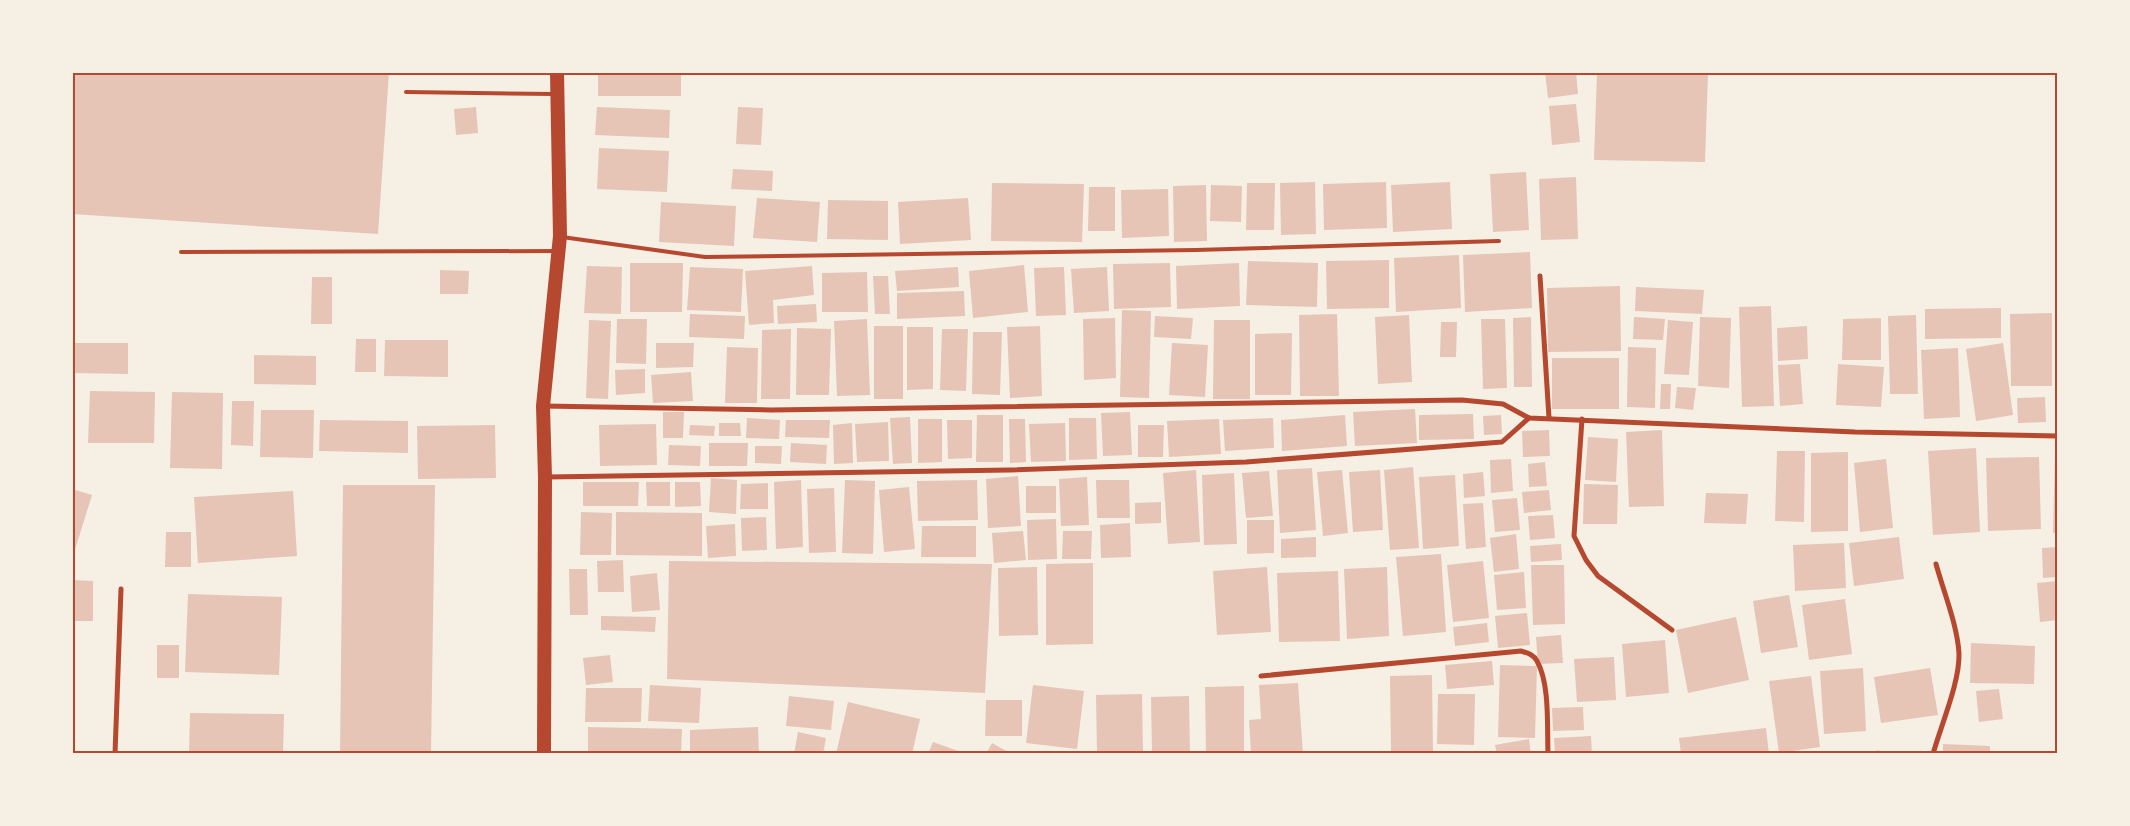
<svg xmlns="http://www.w3.org/2000/svg" width="2130" height="826" font-family="'Noto Sans',sans-serif">
<rect width="100%" height="100%" fill="#f6efe4"/>
<g fill="#e6c5b7">
<path d="M 72,72 L 389,72 L 378,234 L 72,214 Z"/>
<rect x="598" y="72" width="83" height="24"/>
<path d="M 1545,72 L 1576,72 L 1578,94 L 1548,98 Z"/>
<path d="M 1597,72 L 1708,72 L 1705,162 L 1594,160 Z"/>
<path d="M 1576,104 L 1580,142 L 1552,145 L 1549,106 Z"/>
<path d="M 476,107 L 478,133 L 456,135 L 454,109 Z"/>
<path d="M 597,107 L 670,110 L 669,138 L 595,135 Z"/>
<path d="M 738,107 L 763,108 L 761,145 L 736,144 Z"/>
<path d="M 599,148 L 669,151 L 667,192 L 597,189 Z"/>
<path d="M 733,169 L 773,171 L 772,191 L 731,189 Z"/>
<path d="M 1526,172 L 1529,230 L 1493,232 L 1490,174 Z"/>
<path d="M 1576,177 L 1578,239 L 1541,240 L 1539,179 Z"/>
<path d="M 1315,182 L 1316,234 L 1281,235 L 1280,183 Z"/>
<path d="M 1386,182 L 1387,228 L 1324,230 L 1323,184 Z"/>
<path d="M 1450,182 L 1452,229 L 1393,232 L 1391,185 Z"/>
<path d="M 992,183 L 1084,184 L 1082,242 L 991,241 Z"/>
<path d="M 1247,183 L 1275,183 L 1274,230 L 1246,230 Z"/>
<path d="M 1206,185 L 1207,241 L 1174,242 L 1173,186 Z"/>
<path d="M 1211,185 L 1242,186 L 1241,222 L 1210,221 Z"/>
<path d="M 1089,187 L 1115,187 L 1115,231 L 1088,231 Z"/>
<path d="M 1168,189 L 1169,236 L 1122,238 L 1121,190 Z"/>
<path d="M 757,198 L 820,202 L 817,242 L 753,238 Z"/>
<path d="M 968,198 L 971,240 L 900,244 L 898,202 Z"/>
<path d="M 828,200 L 888,201 L 888,240 L 827,239 Z"/>
<path d="M 661,202 L 736,206 L 734,246 L 659,242 Z"/>
<path d="M 1530,252 L 1532,308 L 1465,312 L 1463,255 Z"/>
<path d="M 1459,255 L 1461,308 L 1396,312 L 1394,258 Z"/>
<path d="M 1389,260 L 1389,308 L 1327,309 L 1326,261 Z"/>
<path d="M 1248,261 L 1318,263 L 1317,307 L 1246,305 Z"/>
<path d="M 630,263 L 683,263 L 682,312 L 630,312 Z"/>
<path d="M 1170,263 L 1171,307 L 1114,309 L 1113,264 Z"/>
<path d="M 1239,263 L 1240,306 L 1177,309 L 1176,266 Z"/>
<path d="M 1024,265 L 1028,312 L 973,318 L 969,271 Z"/>
<path d="M 587,266 L 622,267 L 621,314 L 584,313 Z"/>
<path d="M 812,266 L 814,295 L 773,300 L 774,323 L 749,325 L 745,271 Z"/>
<path d="M 690,267 L 743,269 L 741,312 L 687,310 Z"/>
<path d="M 958,267 L 959,287 L 897,291 L 895,271 Z"/>
<path d="M 1064,267 L 1066,315 L 1036,316 L 1034,268 Z"/>
<path d="M 1107,267 L 1109,311 L 1074,313 L 1071,269 Z"/>
<path d="M 440,270 L 469,271 L 468,294 L 440,294 Z"/>
<path d="M 867,272 L 868,312 L 822,312 L 822,273 Z"/>
<path d="M 873,276 L 888,276 L 890,314 L 875,314 Z"/>
<path d="M 312,277 L 332,277 L 332,324 L 311,324 Z"/>
<path d="M 1620,286 L 1621,351 L 1548,352 L 1547,288 Z"/>
<path d="M 1636,287 L 1704,290 L 1702,314 L 1635,311 Z"/>
<path d="M 964,291 L 965,316 L 897,319 L 897,293 Z"/>
<path d="M 816,304 L 817,322 L 778,324 L 777,306 Z"/>
<path d="M 1771,306 L 1774,406 L 1742,407 L 1739,307 Z"/>
<path d="M 2001,308 L 2001,338 L 1925,339 L 1925,309 Z"/>
<path d="M 1122,310 L 1151,311 L 1149,398 L 1120,397 Z"/>
<path d="M 2052,313 L 2052,386 L 2011,386 L 2010,314 Z"/>
<path d="M 690,314 L 745,316 L 744,339 L 689,337 Z"/>
<path d="M 1337,314 L 1339,396 L 1300,396 L 1299,315 Z"/>
<path d="M 1409,315 L 1412,382 L 1378,384 L 1375,317 Z"/>
<path d="M 1916,315 L 1918,394 L 1890,394 L 1888,316 Z"/>
<path d="M 1155,316 L 1193,318 L 1191,339 L 1154,337 Z"/>
<path d="M 1531,317 L 1532,387 L 1514,387 L 1513,318 Z"/>
<path d="M 1634,317 L 1665,319 L 1663,340 L 1633,339 Z"/>
<path d="M 1700,317 L 1731,318 L 1729,388 L 1698,386 Z"/>
<path d="M 1115,318 L 1116,378 L 1084,380 L 1083,319 Z"/>
<path d="M 1881,318 L 1881,360 L 1842,360 L 1843,319 Z"/>
<path d="M 617,319 L 647,319 L 646,364 L 616,363 Z"/>
<path d="M 867,319 L 870,395 L 837,396 L 834,321 Z"/>
<path d="M 1481,319 L 1505,319 L 1507,388 L 1483,389 Z"/>
<path d="M 589,320 L 611,321 L 608,399 L 586,398 Z"/>
<path d="M 1214,320 L 1250,320 L 1250,399 L 1213,399 Z"/>
<path d="M 1668,320 L 1693,322 L 1689,375 L 1664,374 Z"/>
<path d="M 1441,322 L 1457,322 L 1456,357 L 1440,357 Z"/>
<rect x="874" y="326" width="29" height="73"/>
<path d="M 1040,326 L 1042,396 L 1010,398 L 1007,327 Z"/>
<path d="M 1807,326 L 1808,359 L 1778,361 L 1777,328 Z"/>
<path d="M 907,327 L 933,327 L 933,389 L 907,390 Z"/>
<path d="M 797,328 L 831,329 L 829,395 L 796,395 Z"/>
<path d="M 791,329 L 790,399 L 761,399 L 762,330 Z"/>
<path d="M 942,329 L 968,329 L 966,391 L 940,390 Z"/>
<path d="M 973,332 L 1002,332 L 1000,395 L 972,394 Z"/>
<path d="M 1292,333 L 1291,395 L 1255,395 L 1255,334 Z"/>
<path d="M 356,339 L 376,339 L 376,372 L 355,372 Z"/>
<path d="M 385,340 L 448,340 L 448,377 L 384,376 Z"/>
<path d="M 72,343 L 128,343 L 128,374 L 72,373 Z"/>
<path d="M 656,343 L 694,343 L 693,367 L 656,368 Z"/>
<path d="M 1172,343 L 1208,345 L 1205,397 L 1169,395 Z"/>
<path d="M 2003,343 L 2013,415 L 1976,421 L 1966,349 Z"/>
<path d="M 727,347 L 758,348 L 757,403 L 725,403 Z"/>
<path d="M 1628,347 L 1656,348 L 1655,408 L 1627,407 Z"/>
<path d="M 1958,348 L 1960,417 L 1924,419 L 1921,350 Z"/>
<path d="M 254,355 L 316,356 L 316,385 L 254,384 Z"/>
<rect x="1552" y="358" width="67" height="51"/>
<path d="M 1800,364 L 1803,404 L 1780,406 L 1778,365 Z"/>
<path d="M 1838,364 L 1884,367 L 1881,407 L 1836,405 Z"/>
<path d="M 645,369 L 645,393 L 616,395 L 615,370 Z"/>
<path d="M 691,372 L 693,401 L 653,403 L 651,375 Z"/>
<path d="M 1661,384 L 1671,384 L 1670,409 L 1660,409 Z"/>
<path d="M 1677,387 L 1696,388 L 1693,410 L 1675,408 Z"/>
<path d="M 90,391 L 155,392 L 154,443 L 88,443 Z"/>
<path d="M 172,392 L 223,393 L 222,469 L 170,468 Z"/>
<path d="M 2045,397 L 2046,422 L 2018,423 L 2017,398 Z"/>
<path d="M 232,401 L 254,401 L 253,446 L 231,445 Z"/>
<path d="M 1415,409 L 1417,443 L 1355,446 L 1353,412 Z"/>
<path d="M 261,410 L 314,410 L 313,458 L 260,457 Z"/>
<path d="M 663,412 L 684,412 L 683,438 L 663,438 Z"/>
<path d="M 1130,412 L 1132,455 L 1103,456 L 1101,413 Z"/>
<path d="M 1473,414 L 1474,439 L 1419,440 L 1419,415 Z"/>
<path d="M 977,415 L 1003,415 L 1003,462 L 976,462 Z"/>
<path d="M 1345,415 L 1347,446 L 1282,451 L 1281,420 Z"/>
<path d="M 1501,415 L 1502,434 L 1484,435 L 1483,416 Z"/>
<path d="M 910,417 L 912,463 L 893,464 L 890,418 Z"/>
<path d="M 747,418 L 780,420 L 779,439 L 746,438 Z"/>
<path d="M 1069,418 L 1096,418 L 1097,459 L 1069,460 Z"/>
<path d="M 1273,418 L 1274,448 L 1225,451 L 1223,420 Z"/>
<path d="M 918,419 L 942,419 L 942,462 L 918,463 Z"/>
<path d="M 1009,419 L 1025,419 L 1026,462 L 1010,463 Z"/>
<path d="M 1219,419 L 1221,454 L 1169,457 L 1167,421 Z"/>
<path d="M 320,420 L 408,421 L 408,453 L 319,451 Z"/>
<path d="M 786,420 L 830,420 L 829,438 L 785,437 Z"/>
<path d="M 947,420 L 972,420 L 972,458 L 948,459 Z"/>
<path d="M 888,422 L 889,461 L 857,462 L 855,424 Z"/>
<path d="M 719,423 L 740,423 L 741,436 L 719,436 Z"/>
<path d="M 852,423 L 853,463 L 834,464 L 833,425 Z"/>
<path d="M 1065,423 L 1066,461 L 1031,462 L 1029,424 Z"/>
<path d="M 656,424 L 657,465 L 600,466 L 599,425 Z"/>
<path d="M 495,425 L 496,478 L 418,479 L 417,426 Z"/>
<path d="M 690,425 L 715,426 L 714,436 L 689,435 Z"/>
<path d="M 1138,425 L 1164,425 L 1163,457 L 1138,457 Z"/>
<path d="M 1549,430 L 1550,456 L 1523,457 L 1522,431 Z"/>
<path d="M 1662,430 L 1664,506 L 1629,507 L 1626,432 Z"/>
<path d="M 1588,437 L 1618,439 L 1616,482 L 1585,480 Z"/>
<path d="M 709,443 L 748,443 L 747,466 L 709,466 Z"/>
<path d="M 791,443 L 827,445 L 826,464 L 790,462 Z"/>
<path d="M 669,445 L 701,446 L 700,466 L 668,465 Z"/>
<path d="M 755,446 L 782,446 L 781,464 L 755,463 Z"/>
<path d="M 1976,448 L 1980,532 L 1933,535 L 1928,451 Z"/>
<path d="M 1777,451 L 1805,451 L 1804,522 L 1775,521 Z"/>
<path d="M 1848,452 L 1848,531 L 1811,532 L 1811,453 Z"/>
<path d="M 2055,452 L 2058,452 L 2058,533 L 2053,533 Z"/>
<path d="M 2039,457 L 2041,529 L 1988,531 L 1986,458 Z"/>
<path d="M 1511,459 L 1513,491 L 1491,493 L 1490,460 Z"/>
<path d="M 1886,459 L 1893,528 L 1860,532 L 1854,463 Z"/>
<path d="M 1545,462 L 1547,486 L 1529,487 L 1528,464 Z"/>
<path d="M 1413,467 L 1419,548 L 1390,550 L 1384,470 Z"/>
<path d="M 1312,468 L 1316,530 L 1280,533 L 1277,470 Z"/>
<path d="M 1196,470 L 1200,542 L 1168,544 L 1163,473 Z"/>
<path d="M 1342,470 L 1348,533 L 1323,536 L 1317,472 Z"/>
<path d="M 1380,470 L 1383,530 L 1353,532 L 1349,472 Z"/>
<path d="M 1269,471 L 1273,516 L 1246,518 L 1242,473 Z"/>
<path d="M 1483,472 L 1485,496 L 1464,498 L 1463,474 Z"/>
<path d="M 1234,473 L 1237,544 L 1204,545 L 1202,475 Z"/>
<path d="M 1455,475 L 1459,546 L 1423,549 L 1419,477 Z"/>
<path d="M 1018,476 L 1021,526 L 988,528 L 986,479 Z"/>
<path d="M 1087,477 L 1089,525 L 1061,526 L 1059,479 Z"/>
<path d="M 711,478 L 737,480 L 736,514 L 709,512 Z"/>
<path d="M 801,480 L 803,547 L 776,549 L 774,482 Z"/>
<path d="M 845,480 L 875,481 L 873,554 L 842,553 Z"/>
<path d="M 977,480 L 978,520 L 918,521 L 917,481 Z"/>
<path d="M 1096,480 L 1129,480 L 1130,518 L 1097,518 Z"/>
<path d="M 583,482 L 639,482 L 638,506 L 583,506 Z"/>
<path d="M 646,482 L 670,482 L 670,506 L 647,506 Z"/>
<path d="M 675,482 L 700,482 L 701,506 L 675,507 Z"/>
<path d="M 768,483 L 768,509 L 740,509 L 741,484 Z"/>
<path d="M 1584,484 L 1618,485 L 1617,524 L 1583,524 Z"/>
<path d="M 343,485 L 435,485 L 431,754 L 340,754 Z"/>
<rect x="1026" y="486" width="30" height="27"/>
<path d="M 909,487 L 915,549 L 884,552 L 879,490 Z"/>
<path d="M 834,488 L 836,552 L 809,553 L 807,489 Z"/>
<path d="M 72,489 L 92,495 L 73,556 L 72,556 Z"/>
<path d="M 1549,490 L 1551,510 L 1524,513 L 1522,492 Z"/>
<path d="M 293,491 L 297,556 L 198,563 L 194,497 Z"/>
<path d="M 1706,493 L 1748,494 L 1746,524 L 1704,523 Z"/>
<path d="M 1517,498 L 1520,530 L 1495,532 L 1492,500 Z"/>
<path d="M 1161,502 L 1161,523 L 1135,524 L 1135,503 Z"/>
<path d="M 1483,503 L 1486,547 L 1466,549 L 1463,504 Z"/>
<path d="M 581,512 L 612,513 L 611,555 L 580,555 Z"/>
<path d="M 616,512 L 702,513 L 702,556 L 616,555 Z"/>
<path d="M 1553,515 L 1555,538 L 1530,540 L 1528,516 Z"/>
<path d="M 766,517 L 767,550 L 742,551 L 741,518 Z"/>
<path d="M 1056,519 L 1057,559 L 1028,560 L 1027,520 Z"/>
<path d="M 1247,520 L 1274,520 L 1274,553 L 1247,554 Z"/>
<path d="M 1130,523 L 1131,557 L 1101,558 L 1100,525 Z"/>
<path d="M 735,524 L 736,556 L 708,558 L 706,526 Z"/>
<path d="M 922,526 L 976,526 L 976,557 L 921,557 Z"/>
<path d="M 1023,531 L 1026,560 L 994,563 L 992,533 Z"/>
<path d="M 1063,531 L 1092,531 L 1091,559 L 1062,559 Z"/>
<path d="M 166,532 L 191,532 L 191,567 L 165,567 Z"/>
<path d="M 1516,534 L 1519,569 L 1494,572 L 1490,538 Z"/>
<path d="M 1316,537 L 1316,557 L 1281,558 L 1281,539 Z"/>
<path d="M 1899,537 L 1904,579 L 1854,586 L 1849,543 Z"/>
<path d="M 1844,543 L 1846,588 L 1795,591 L 1793,545 Z"/>
<path d="M 1561,544 L 1562,560 L 1531,562 L 1530,546 Z"/>
<path d="M 2058,547 L 2058,577 L 2043,578 L 2042,548 Z"/>
<path d="M 1441,554 L 1446,632 L 1403,636 L 1396,557 Z"/>
<path d="M 623,560 L 624,592 L 598,592 L 597,561 Z"/>
<path d="M 669,561 L 992,564 L 985,693 L 667,679 Z"/>
<path d="M 1483,561 L 1489,618 L 1453,622 L 1447,565 Z"/>
<path d="M 1093,563 L 1093,644 L 1046,645 L 1046,564 Z"/>
<path d="M 1531,565 L 1564,565 L 1565,624 L 1533,625 Z"/>
<path d="M 1037,567 L 1038,635 L 999,636 L 998,568 Z"/>
<path d="M 1267,567 L 1271,632 L 1217,635 L 1213,571 Z"/>
<path d="M 1387,567 L 1389,636 L 1347,639 L 1344,569 Z"/>
<path d="M 569,569 L 587,569 L 588,615 L 570,615 Z"/>
<path d="M 1338,571 L 1340,641 L 1279,642 L 1277,573 Z"/>
<path d="M 1524,572 L 1526,608 L 1497,610 L 1494,575 Z"/>
<path d="M 657,573 L 660,610 L 632,612 L 630,576 Z"/>
<path d="M 72,580 L 93,581 L 93,621 L 72,621 Z"/>
<path d="M 2058,581 L 2058,620 L 2040,622 L 2037,583 Z"/>
<path d="M 188,594 L 282,597 L 279,675 L 185,672 Z"/>
<path d="M 1789,595 L 1798,647 L 1761,653 L 1753,601 Z"/>
<path d="M 1845,599 L 1852,654 L 1809,660 L 1802,605 Z"/>
<path d="M 1527,613 L 1530,645 L 1498,648 L 1495,616 Z"/>
<path d="M 601,616 L 656,617 L 655,632 L 601,630 Z"/>
<path d="M 1736,617 L 1749,680 L 1688,693 L 1676,630 Z"/>
<path d="M 1487,623 L 1489,642 L 1455,646 L 1453,627 Z"/>
<path d="M 1561,635 L 1563,663 L 1538,664 L 1536,637 Z"/>
<path d="M 1665,640 L 1669,693 L 1626,697 L 1622,644 Z"/>
<path d="M 1971,643 L 2035,646 L 2034,684 L 1970,683 Z"/>
<rect x="157" y="645" width="22" height="33"/>
<path d="M 610,655 L 613,682 L 586,685 L 583,658 Z"/>
<path d="M 1614,657 L 1616,700 L 1577,702 L 1574,659 Z"/>
<path d="M 1492,661 L 1494,685 L 1447,689 L 1445,665 Z"/>
<path d="M 1500,665 L 1537,666 L 1535,738 L 1498,737 Z"/>
<path d="M 1863,668 L 1866,731 L 1824,734 L 1820,671 Z"/>
<path d="M 1930,668 L 1938,715 L 1881,723 L 1874,677 Z"/>
<path d="M 1432,675 L 1433,754 L 1391,754 L 1390,676 Z"/>
<path d="M 1811,676 L 1820,747 L 1779,753 L 1769,681 Z"/>
<path d="M 1298,683 L 1303,754 L 1251,754 L 1249,720 L 1261,719 L 1259,685 Z"/>
<path d="M 650,685 L 701,688 L 699,723 L 648,721 Z"/>
<path d="M 1033,685 L 1084,691 L 1077,749 L 1026,743 Z"/>
<path d="M 1244,686 L 1244,754 L 1206,754 L 1205,687 Z"/>
<path d="M 586,688 L 642,688 L 641,722 L 585,722 Z"/>
<path d="M 1999,689 L 2003,719 L 1979,722 L 1976,691 Z"/>
<path d="M 1142,694 L 1143,754 L 1097,754 L 1096,695 Z"/>
<path d="M 1438,694 L 1475,694 L 1474,745 L 1437,744 Z"/>
<path d="M 789,696 L 834,701 L 831,730 L 786,726 Z"/>
<path d="M 1189,696 L 1190,754 L 1152,754 L 1151,697 Z"/>
<path d="M 986,700 L 1022,700 L 1022,736 L 985,736 Z"/>
<path d="M 848,702 L 920,719 L 912,754 L 836,754 Z"/>
<path d="M 1583,707 L 1584,730 L 1553,731 L 1552,708 Z"/>
<path d="M 190,713 L 284,714 L 283,754 L 189,754 Z"/>
<path d="M 588,727 L 682,729 L 681,754 L 588,754 Z"/>
<path d="M 758,727 L 759,754 L 690,754 L 690,730 Z"/>
<path d="M 1766,728 L 1769,754 L 1681,754 L 1679,738 Z"/>
<path d="M 798,732 L 826,738 L 823,754 L 794,754 Z"/>
<path d="M 1591,736 L 1592,754 L 1555,754 L 1554,738 Z"/>
<path d="M 1529,739 L 1531,754 L 1497,754 L 1495,745 Z"/>
<path d="M 933,742 L 964,753 L 964,754 L 928,754 Z"/>
<path d="M 992,743 L 1012,754 L 986,754 Z"/>
<path d="M 1943,744 L 1990,746 L 1990,754 L 1943,754 Z"/>
<path d="M 1879,750 L 1880,754 L 1867,754 L 1867,753 Z"/>
</g>
<g fill="none" stroke-linecap="round" stroke-linejoin="round">
<g stroke="#b5482f" stroke-width="4">
<path d="M 406,92 L 554,94"/>
<path d="M 562,237 L 705,257 L 1196,250 L 1499,241"/>
<path d="M 181,252 L 556,251"/>
</g>
<g stroke="#b5482f" stroke-width="5">
<path d="M 1540,276 L 1549,418"/>
<path d="M 543,406 L 772,410 L 1462,400 L 1503,404 L 1529,418 L 1855,432 L 2058,436"/>
<path d="M 1582,419 L 1574,536 L 1586,560 L 1598,576 L 1672,630"/>
<path d="M 547,477 L 1010,470 L 1246,462 L 1502,442 L 1529,418"/>
<path d="M 1261,676 L 1521,651 C 1528,653 1534,655 1537,661 C 1550,684 1547,727 1548,754"/>
<path d="M 115,754 L 121,589"/>
<path d="M 1933,754 C 1941,725 1960,682 1959,653 C 1957,624 1944,593 1936,564"/>
</g>
<path stroke="#b5482f" stroke-width="14" d="M 544,754 L 545,478 L 543,406 L 560,236 L 557,72"/>
</g>
<rect width="2130" height="826" fill="none" stroke="#f6efe4" stroke-width="148"/>
<rect x="74" y="74" width="1982" height="678" fill="none" stroke="#b5482f" stroke-width="2"/>
</svg>
